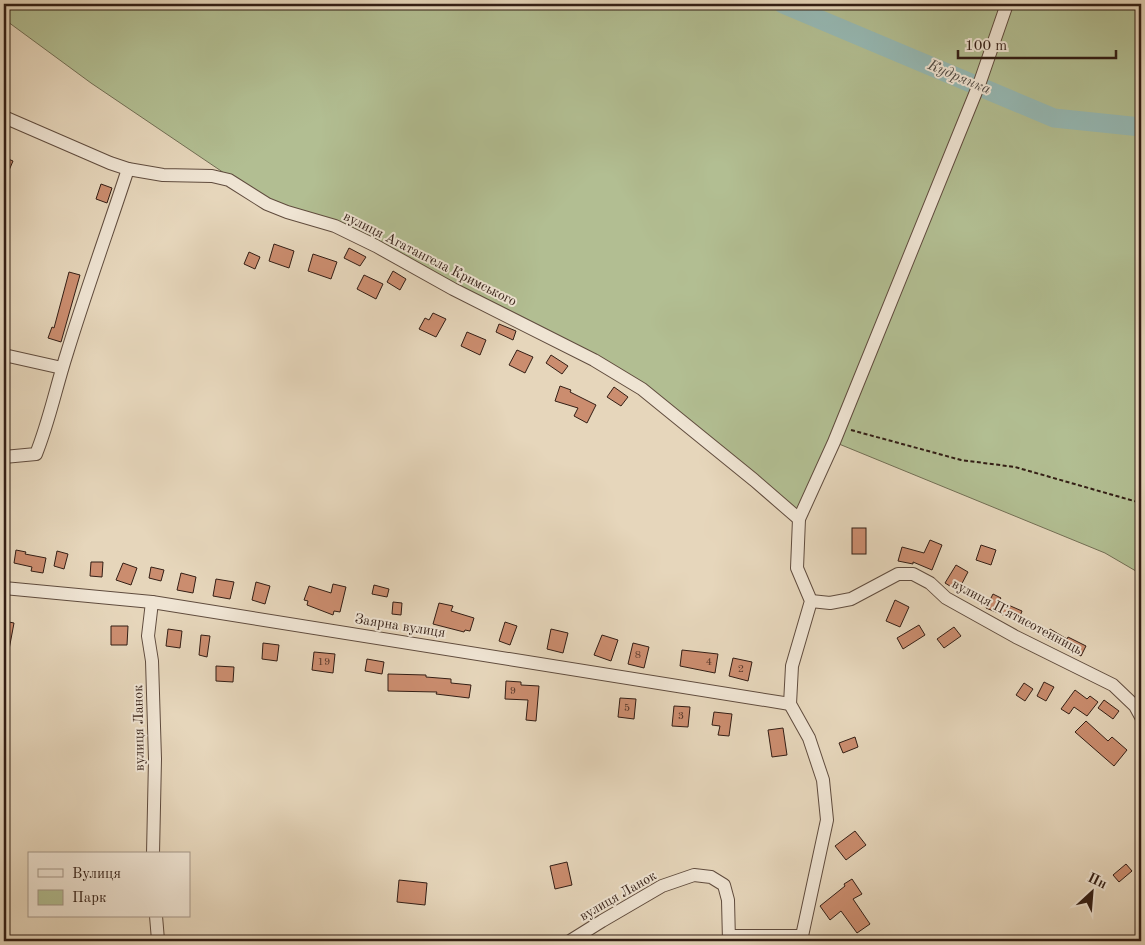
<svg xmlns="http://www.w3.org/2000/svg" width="1145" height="945" font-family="'Old Standard TT',serif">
<rect width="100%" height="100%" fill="#e6d6bb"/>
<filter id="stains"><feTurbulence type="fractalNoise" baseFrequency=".004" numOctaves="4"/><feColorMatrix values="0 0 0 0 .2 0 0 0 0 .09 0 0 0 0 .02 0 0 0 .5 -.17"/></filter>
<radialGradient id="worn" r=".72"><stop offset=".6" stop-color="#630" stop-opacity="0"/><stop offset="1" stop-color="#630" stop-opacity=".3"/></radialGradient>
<g fill="#b2be92" stroke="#726e54">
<path d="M 4,4 L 1001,4 L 980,66 L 836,426 L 797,512 L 596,357 L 288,209 L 230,177 L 91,83 L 4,19 Z"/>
<path d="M 1012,4 L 1141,4 L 1141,574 L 1105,553 L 839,444 Z"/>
</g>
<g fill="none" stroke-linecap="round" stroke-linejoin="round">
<path stroke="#96b9b4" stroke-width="19" d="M 783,4 L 1054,118 L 1141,127"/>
</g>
<g fill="#cb8d6f" stroke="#331e15">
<path d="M 6,158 L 13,161 L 4,182 L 4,163 Z"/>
<path d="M 101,184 L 112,188 L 107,203 L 96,199 Z"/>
<path d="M 274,244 L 294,251 L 289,268 L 269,261 Z"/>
<path d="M 349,248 L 366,257 L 360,266 L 344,258 Z"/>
<path d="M 249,252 L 260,257 L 255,269 L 244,264 Z"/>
<path d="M 313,254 L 337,262 L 331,279 L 308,271 Z"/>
<path d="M 393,271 L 406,279 L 400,290 L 387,282 Z"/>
<path d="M 69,272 L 80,275 L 61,342 L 48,338 L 52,327 L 54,328 Z"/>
<path d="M 364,275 L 383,284 L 376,299 L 357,289 Z"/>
<path d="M 433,313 L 446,319 L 436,337 L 419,329 L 425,318 L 429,320 Z"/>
<path d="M 499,324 L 516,331 L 513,340 L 496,332 Z"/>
<path d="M 467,332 L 486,340 L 480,355 L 461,346 Z"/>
<path d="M 517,350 L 533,357 L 525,373 L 509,365 Z"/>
<path d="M 551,355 L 568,366 L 562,374 L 546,363 Z"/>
<path d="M 560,386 L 571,390 L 570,392 L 596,405 L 587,423 L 574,416 L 578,408 L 555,401 Z"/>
<path d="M 614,387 L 628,397 L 621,406 L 607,397 Z"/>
<rect x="852" y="528" width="14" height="26"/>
<path d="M 930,540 L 942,545 L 932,570 L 913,562 L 913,564 L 898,561 L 902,547 L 924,553 Z"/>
<path d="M 981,545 L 996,550 L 991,565 L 976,560 Z"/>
<path d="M 16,550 L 26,552 L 25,554 L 46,558 L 43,573 L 31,571 L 32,567 L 14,563 Z"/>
<path d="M 57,551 L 68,554 L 64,569 L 54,566 Z"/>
<path d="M 91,562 L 103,562 L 102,577 L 90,576 Z"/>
<path d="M 123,563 L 137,568 L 131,585 L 116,580 Z"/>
<path d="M 956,565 L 968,572 L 958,591 L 945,583 Z"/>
<path d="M 151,567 L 164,570 L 161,581 L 149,578 Z"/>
<path d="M 181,573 L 196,577 L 193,593 L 177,590 Z"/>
<path d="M 216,579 L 234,582 L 230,599 L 213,596 Z"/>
<path d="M 256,582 L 270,586 L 265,604 L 252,600 Z"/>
<path d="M 333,584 L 346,587 L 340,612 L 334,611 L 333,615 L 307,605 L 308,601 L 304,600 L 309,586 L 331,593 Z"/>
<path d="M 374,585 L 389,589 L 387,597 L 372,594 Z"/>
<path d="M 993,594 L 1001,598 L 999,601 L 1022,611 L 1018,621 L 986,608 Z"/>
<path d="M 895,600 L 909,607 L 900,627 L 886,621 Z"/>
<path d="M 393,602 L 402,603 L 401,615 L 392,614 Z"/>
<path d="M 439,603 L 453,606 L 451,611 L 474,618 L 470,631 L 465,630 L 464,632 L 433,624 Z"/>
<path d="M 4,621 L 14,623 L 8,655 L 4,655 Z"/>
<path d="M 505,622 L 517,626 L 510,645 L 499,641 Z"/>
<path d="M 919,625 L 925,635 L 903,649 L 897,638 Z"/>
<path d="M 111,626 L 128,626 L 127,645 L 111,645 Z"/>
<path d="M 954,627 L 961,636 L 944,648 L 937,639 Z"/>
<path d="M 168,629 L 182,631 L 180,648 L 166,646 Z"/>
<path d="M 551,629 L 568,633 L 563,653 L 547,649 Z"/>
<path d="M 1050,629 L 1067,639 L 1068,637 L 1086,646 L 1081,656 L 1045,638 Z"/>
<path d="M 201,635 L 210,636 L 207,657 L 199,655 Z"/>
<path d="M 602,635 L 618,640 L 611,661 L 594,655 Z"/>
<path d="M 263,643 L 279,645 L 277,661 L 262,659 Z"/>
<path d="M 633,643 L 649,647 L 644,668 L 628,664 Z"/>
<path d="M 682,650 L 718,654 L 715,673 L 680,666 Z"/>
<path d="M 314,652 L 335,654 L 333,673 L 312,670 Z"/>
<path d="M 733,658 L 752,662 L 748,681 L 729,676 Z"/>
<path d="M 367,659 L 384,662 L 382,674 L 365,671 Z"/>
<path d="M 216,666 L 234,667 L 233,682 L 216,681 Z"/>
<path d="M 388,674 L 426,675 L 426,677 L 451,679 L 451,683 L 471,685 L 469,698 L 436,694 L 437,692 L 388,691 Z"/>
<path d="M 506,681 L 521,682 L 521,685 L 539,686 L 536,721 L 526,720 L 528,700 L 505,699 Z"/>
<path d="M 1044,682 L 1054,687 L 1046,701 L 1037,696 Z"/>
<path d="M 1024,683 L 1033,689 L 1025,701 L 1016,695 Z"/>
<path d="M 1075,690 L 1087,699 L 1090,696 L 1098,702 L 1087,716 L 1074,707 L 1069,714 L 1061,709 Z"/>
<path d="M 620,698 L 636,699 L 634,719 L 618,717 Z"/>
<path d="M 1104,700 L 1119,711 L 1113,719 L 1098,708 Z"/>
<path d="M 674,706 L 690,707 L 688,727 L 672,726 Z"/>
<path d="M 714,712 L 732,714 L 729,736 L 718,735 L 720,726 L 712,725 Z"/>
<path d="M 1086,721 L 1108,741 L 1112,737 L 1127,750 L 1114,766 L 1075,732 Z"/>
<path d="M 783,728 L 787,755 L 772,757 L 768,730 Z"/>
<path d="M 855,737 L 858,747 L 843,753 L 839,743 Z"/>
<path d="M 855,831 L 866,845 L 846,860 L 835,846 Z"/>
<path d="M 567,862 L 572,885 L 555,889 L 550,866 Z"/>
<path d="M 1126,864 L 1132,871 L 1119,882 L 1113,875 Z"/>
<path d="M 852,879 L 862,894 L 853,899 L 870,924 L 857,933 L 841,911 L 830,920 L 820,906 L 845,886 L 844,884 Z"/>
<path d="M 399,880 L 427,883 L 425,905 L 397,902 Z"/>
</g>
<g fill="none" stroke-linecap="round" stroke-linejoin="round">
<defs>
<g id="minor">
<path d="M 4,117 L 110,163 L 128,169 L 163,175 L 212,176 L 229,180 L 267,204 L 287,212 L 335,226 L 376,246 L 453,289 L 594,360 L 642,389 L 754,480 L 799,519"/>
<path d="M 4,355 L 62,368"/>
<path d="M 4,457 L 36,454 C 49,422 56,387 67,353 C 86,291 108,230 128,169"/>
<path d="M 4,588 L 152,602 L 790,704"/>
<path d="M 811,601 L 830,603 L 851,599 L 898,574 L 913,574 L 930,583 L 946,598 L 1016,637 L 1113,685 L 1135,706 L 1141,717"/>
<path d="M 152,602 L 148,636 L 152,661 L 155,759 L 153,854"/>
<path d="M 156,916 L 158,940 L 160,941"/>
<path d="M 729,936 L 802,936"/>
<path d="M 570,941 L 602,921 L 662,886 L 694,875 L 711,877 L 724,885 L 728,900 L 729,941"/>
<path d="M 805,941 L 802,936 L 827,820 L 823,780 L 809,738 L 790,704 L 792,666 L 811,601 L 797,568 L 799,519 L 834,442 L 980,82 L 1007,4"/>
</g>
</defs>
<use href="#minor" stroke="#604c3e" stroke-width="14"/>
<path stroke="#331e15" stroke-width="2" stroke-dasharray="4 2.5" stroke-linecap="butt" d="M 851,430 L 961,460 L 1015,467 L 1141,503"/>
<use href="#minor" stroke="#efe4d3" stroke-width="12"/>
</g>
<g text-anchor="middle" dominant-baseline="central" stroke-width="4" stroke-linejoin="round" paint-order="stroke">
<g font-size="11" fill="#593a2c">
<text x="638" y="655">8</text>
<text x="324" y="662">19</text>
<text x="709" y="662">4</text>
<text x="741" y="669">2</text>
<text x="513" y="691">9</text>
<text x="627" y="708">5</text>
<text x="681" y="716">3</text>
</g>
<g font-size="14" fill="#331e15" stroke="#efe4d3">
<text transform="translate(430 259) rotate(27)">вулиця Агатангела Кримського</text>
<text transform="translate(1017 617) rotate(28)">вулиця Пʼятисотенниць</text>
<text transform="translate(400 626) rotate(9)">Заярна вулиця</text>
<text transform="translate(139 728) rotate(-91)">вулиця Ланок</text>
<text transform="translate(618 896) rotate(-30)">вулиця Ланок</text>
</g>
<g font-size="15" font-style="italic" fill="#514c45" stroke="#efe4d3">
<text transform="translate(959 78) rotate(23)">Кудрянка</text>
</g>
</g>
<rect width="1145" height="945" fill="none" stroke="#e6d6bb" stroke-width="20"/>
<rect x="5" y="5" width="1135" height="935" fill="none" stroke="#331e15" stroke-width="2.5"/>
<rect x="10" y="10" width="1125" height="925" fill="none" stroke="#331e15"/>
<rect x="28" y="852" width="162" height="65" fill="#efe4d3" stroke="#a49587"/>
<rect x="38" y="869" width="25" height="8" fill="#efe4d3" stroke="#a49587"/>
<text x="72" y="878" font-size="15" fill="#331e15">Вулиця</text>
<rect x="38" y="890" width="25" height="15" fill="#b2be92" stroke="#a49587"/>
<text x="72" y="902" font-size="15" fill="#331e15">Парк</text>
<g transform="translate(1092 892) rotate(26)" stroke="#efe4d3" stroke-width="4" paint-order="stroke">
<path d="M0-4L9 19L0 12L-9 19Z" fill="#331e15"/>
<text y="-8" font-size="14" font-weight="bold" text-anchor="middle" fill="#331e15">Пн</text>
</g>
<path d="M958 50v8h158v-8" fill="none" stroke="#331e15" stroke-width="2.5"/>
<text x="965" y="50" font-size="15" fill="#331e15" stroke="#efe4d3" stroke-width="4" paint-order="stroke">100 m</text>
<rect width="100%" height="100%" filter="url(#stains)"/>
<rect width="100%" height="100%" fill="url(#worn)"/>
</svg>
